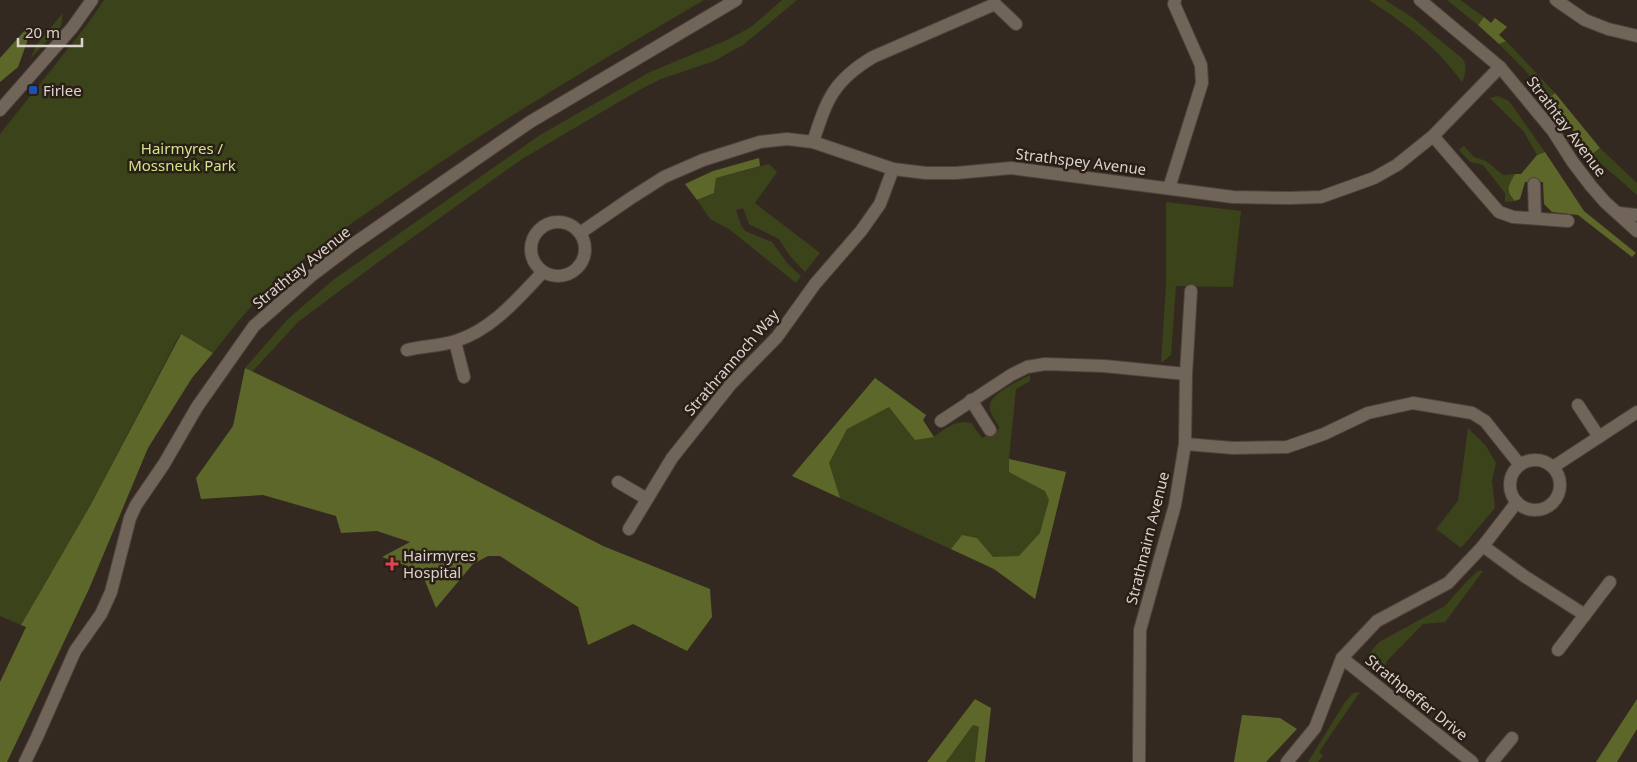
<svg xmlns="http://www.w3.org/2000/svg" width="1637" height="762" font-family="'Noto Sans',sans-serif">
<rect width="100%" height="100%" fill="#342920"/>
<g fill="#3b431b">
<path d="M 104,0 L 704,0 C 602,60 500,120 403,188 C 351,224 298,258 254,304 C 239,319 226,337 213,353 L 180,334 L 90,506 L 21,625 L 0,616 L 0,134 L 86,26 Z"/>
<path d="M 782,0 L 797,0 L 743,45 L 714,61 L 661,79 L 641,89 L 522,159 L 377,263 L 298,322 L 252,372 L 245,368 L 288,319 L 333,280 L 540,135 L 650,72 L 727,40 L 751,27 Z"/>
<path d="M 1369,0 L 1385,0 L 1413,18 L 1463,59 C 1467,66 1466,74 1462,82 C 1435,45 1407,25 1369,0 Z"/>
<path d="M 1447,0 L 1460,0 L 1484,17 L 1478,25 Z"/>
<path d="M 63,13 L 61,26 L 31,58 L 36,45 Z"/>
<path d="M 1506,41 L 1555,93 L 1549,98 L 1523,68 L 1499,44 Z"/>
<path d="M 1498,96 L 1509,101 L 1545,152 L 1537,155 L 1524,132 L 1490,98 Z"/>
<path d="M 1464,146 L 1474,157 L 1486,161 L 1503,175 L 1515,174 C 1508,186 1505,190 1515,201 L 1505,202 L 1505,193 L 1483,165 L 1470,162 L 1459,150 Z"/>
<path d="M 1600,148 L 1637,183 L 1637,195 L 1591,155 Z"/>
<path d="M 769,164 L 777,172 L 755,203 L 820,253 L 805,272 L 790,256 L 779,239 L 749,224 L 743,208 L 736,210 L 741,225 L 745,231 L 772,242 L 788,264 L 801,276 L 796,283 L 729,229 L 710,219 L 697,200 L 714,193 L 716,178 Z"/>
<path d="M 1166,202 L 1241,211 L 1233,287 L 1176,286 L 1171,355 L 1161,363 L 1166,285 Z"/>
<path d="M 1030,375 L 1030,381 L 1016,389 L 1009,459 L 1066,472 L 1035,599 L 994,569 L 792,476 L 875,378 L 926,415 L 923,420 L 934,437 C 946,428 955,420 971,423 L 982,438 L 1000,428 C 997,423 992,416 990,410 C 986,394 1018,382 1030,375 Z"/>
<path d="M 1468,428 L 1486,446 L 1496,463 L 1492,481 L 1495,508 L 1461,548 L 1436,529 L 1458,501 Z"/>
<path d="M 1478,571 L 1483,571 L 1445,622 L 1423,624 L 1387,661 L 1381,676 L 1370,662 L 1369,654 L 1379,642 L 1445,606 L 1468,580 Z"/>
<path d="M 1360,692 L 1319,752 L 1323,756 L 1318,762 L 1308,762 L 1345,702 L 1353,693 Z"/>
<path d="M 973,725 L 979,727 L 975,762 L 946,762 Z"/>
</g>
<g fill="#5c6729">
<path d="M 1484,17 L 1491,23 L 1495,18 L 1507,27 L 1499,35 L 1506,41 L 1499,44 L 1478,25 Z"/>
<path d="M 27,28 L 27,42 L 18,67 L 0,82 L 0,58 Z"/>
<path d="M 1555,93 L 1600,148 L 1591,155 L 1549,98 Z"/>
<path d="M 1545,152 L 1584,211 L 1636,253 L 1632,257 L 1578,215 L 1552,212 L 1544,204 L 1543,182 L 1525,182 L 1520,199 L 1515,201 C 1505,190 1508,186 1515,174 L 1521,174 L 1537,155 Z"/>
<path d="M 759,158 L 760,166 L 716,178 L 714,193 L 697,200 L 685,184 L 713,171 Z"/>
<path d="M 181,334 L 213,353 L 192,378 L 148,448 L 89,589 L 7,762 L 0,762 L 0,682 L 26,627 L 21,625 L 90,506 Z"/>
<path d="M 245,368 L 433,458 L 603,546 L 710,589 L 712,617 L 687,651 L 633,624 L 588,645 L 578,607 L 500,556 L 488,556 L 473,564 L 436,608 L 421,571 L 382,557 L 410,542 L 377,531 L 341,533 L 336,516 L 263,495 L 201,499 L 196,478 L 233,426 Z"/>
<path d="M 875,378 L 926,415 L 923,420 L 934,437 L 915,440 L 889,407 L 847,429 L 829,463 L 840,498 L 792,476 Z"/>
<path d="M 1009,459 L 1066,472 L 1035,599 L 994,569 L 951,549 L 962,535 L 977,538 L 993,557 L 1019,556 L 1040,533 L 1049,500 L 1045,491 L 1009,472 Z"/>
<path d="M 975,699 L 991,708 L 985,762 L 975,762 L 979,727 L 973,725 L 946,762 L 927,762 Z"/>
<path d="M 1637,699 L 1637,729 L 1617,762 L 1596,762 Z"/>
<path d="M 1242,715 L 1280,718 L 1297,729 L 1266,762 L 1234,762 Z"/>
</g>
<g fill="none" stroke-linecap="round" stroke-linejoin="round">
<defs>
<g id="minor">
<path d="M 1420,0 L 1500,67 L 1553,131 L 1572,161 L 1591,186 L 1605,202 L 1637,231"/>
<path d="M 1556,0 L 1585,20 L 1608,29 L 1637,36"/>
<path d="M 0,110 L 72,28 L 92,0"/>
<path d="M 1433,136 L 1499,212 L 1513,217 L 1568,221"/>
<path d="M 813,142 C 827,99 833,81 873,57 L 995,4 L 1016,24"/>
<path d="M 1534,184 L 1535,218"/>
<path d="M 1169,188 L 1202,83 L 1201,65 L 1174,4 L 1175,0"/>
<path d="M 1619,213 L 1637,215"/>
<circle cx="558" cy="249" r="27"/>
<path d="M 580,233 L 631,198 L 664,177 L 703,160 L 760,142 L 787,139 L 813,142 L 893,169 L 926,173 L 956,173 L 1011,168 L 1233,197 L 1290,198 L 1321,197 L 1374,178 L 1397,165 L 1433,136 L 1500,67"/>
<path d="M 455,342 L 464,377"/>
<path d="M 407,350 C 423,346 441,346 456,341 C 493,329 517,299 543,272"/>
<path d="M 971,400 L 990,430"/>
<path d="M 1578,405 L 1599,437"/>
<path d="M 941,421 L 1011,375 L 1027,367 L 1045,364 L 1104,366 L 1186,374"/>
<path d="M 1185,444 L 1233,448 L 1287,447 L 1324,434 L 1368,413 L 1413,403 L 1472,413 L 1485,421 L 1520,465"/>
<circle cx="1535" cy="485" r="25"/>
<path d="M 1553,467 L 1637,412"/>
<path d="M 618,482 L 647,499"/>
<path d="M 629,529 L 672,458 L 731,384 L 777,337 L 815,284 L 861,231 L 880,204 L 893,169"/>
<path d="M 1483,546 L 1524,576 L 1585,615"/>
<path d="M 1558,650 L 1610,582"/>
<path d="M 1342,658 L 1472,762"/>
<path d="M 25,762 L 37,737 L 75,651 L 101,614 L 111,592 L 130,518 L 136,505 L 164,464 L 197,407 L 254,326 L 311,276 L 352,245 L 530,122 L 736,0"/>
<path d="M 1139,762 L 1140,630 L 1175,505 L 1185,444 L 1186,374 L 1191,291"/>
<path d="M 1287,762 L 1315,728 L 1342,658 L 1377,621 L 1448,583 L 1483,546 L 1517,502"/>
<path d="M 1492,762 L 1512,738"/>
</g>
</defs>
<use href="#minor" stroke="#4d443c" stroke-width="14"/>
<use href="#minor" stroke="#71655a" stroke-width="12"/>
</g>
<rect fill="#1a4fb4" stroke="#2a1f16" stroke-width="2" x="28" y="85" width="10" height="10" rx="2.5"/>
<path fill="#e0444e" stroke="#2a1f16" stroke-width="2" d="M389.5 556.5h5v5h5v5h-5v5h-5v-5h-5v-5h5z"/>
<g text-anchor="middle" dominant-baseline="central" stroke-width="5" stroke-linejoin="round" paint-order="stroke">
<g font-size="15" fill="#dbd3ce" stroke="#2a1f16" text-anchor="start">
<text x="43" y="90">Firlee</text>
<text x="403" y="555">Hairmyres<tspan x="403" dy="17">Hospital</tspan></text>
</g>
<g font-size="15" fill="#dbd3ce" stroke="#2a1f16">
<text transform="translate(1567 126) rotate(53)">Strathtay Avenue</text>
<text transform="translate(1081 161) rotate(7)">Strathspey Avenue</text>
<text transform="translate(301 267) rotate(-39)">Strathtay Avenue</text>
<text transform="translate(731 362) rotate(-49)">Strathrannoch Way</text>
<text transform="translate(1147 538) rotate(-76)">Strathnairn Avenue</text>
<text transform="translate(1417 697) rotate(39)">Strathpeffer Drive</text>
</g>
<g font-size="15" fill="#d1e489" stroke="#2a1f16">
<text x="182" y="148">Hairmyres /<tspan x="182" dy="17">Mossneuk Park</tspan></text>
</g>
</g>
<path d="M18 38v8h64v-8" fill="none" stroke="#dbd3ce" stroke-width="2.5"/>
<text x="25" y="38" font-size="15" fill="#dbd3ce" stroke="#2a1f16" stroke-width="4" paint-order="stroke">20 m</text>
</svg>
